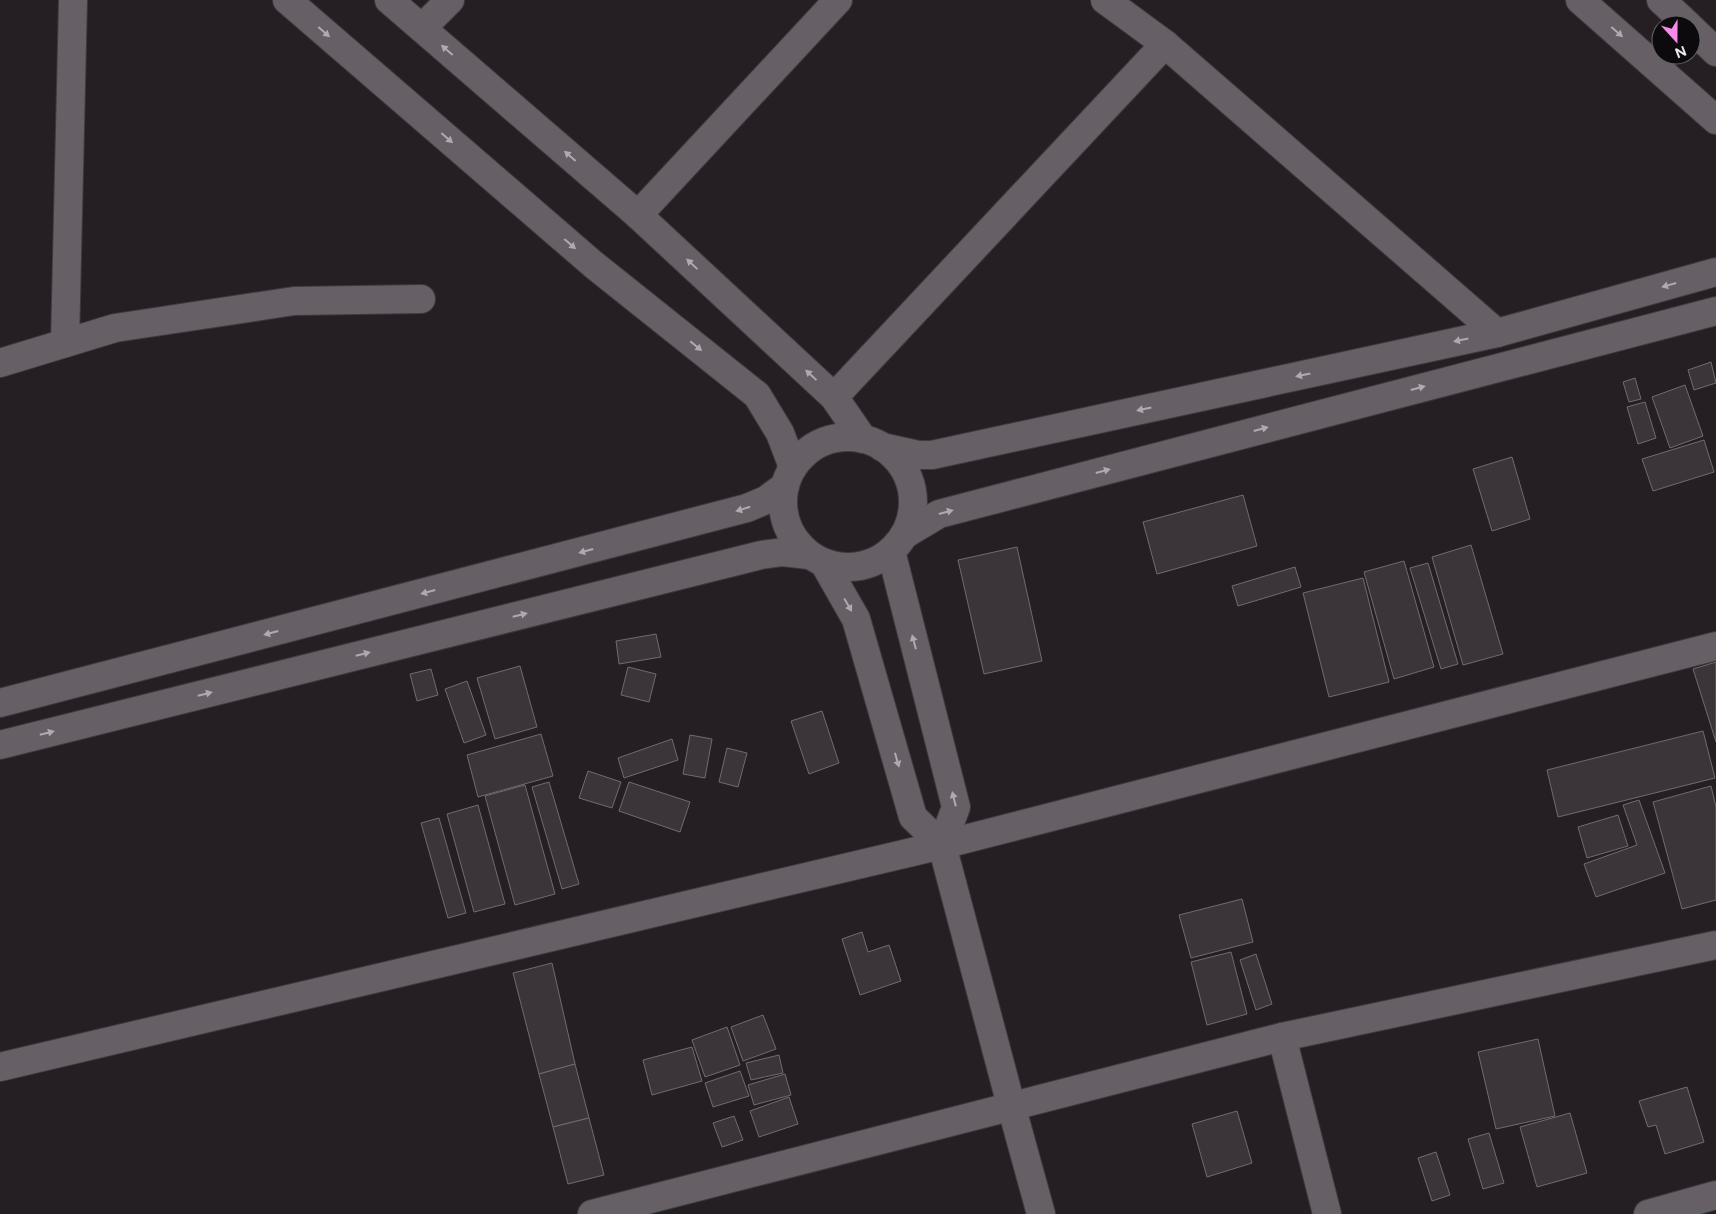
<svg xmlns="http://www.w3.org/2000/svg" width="1716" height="1214" font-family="Figtree,sans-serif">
<rect width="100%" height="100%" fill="#251f24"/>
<g fill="#3b353a" stroke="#716b70">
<path d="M 1711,362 L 1716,383 L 1694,390 L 1688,370 Z"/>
<path d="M 1635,378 L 1641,399 L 1629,402 L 1623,382 Z"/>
<path d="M 1685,385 L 1703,436 L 1670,448 L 1652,397 Z"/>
<path d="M 1645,402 L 1656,438 L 1638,444 L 1627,407 Z"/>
<path d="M 1704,440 L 1714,472 L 1653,491 L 1642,459 Z"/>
<path d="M 1512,457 L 1530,519 L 1492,531 L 1473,469 Z"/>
<path d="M 1243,495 L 1257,546 L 1157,574 L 1143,522 Z"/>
<path d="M 1471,545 L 1503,654 L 1463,665 L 1432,557 Z"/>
<path d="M 1017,547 L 1042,661 L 984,674 L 958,560 Z"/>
<path d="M 1404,561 L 1434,667 L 1394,679 L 1364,572 Z"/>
<path d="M 1428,563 L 1458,664 L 1441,669 L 1410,568 Z"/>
<path d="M 1295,567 L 1301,587 L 1238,606 L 1232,586 Z"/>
<path d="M 1363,578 L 1389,682 L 1329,697 L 1303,593 Z"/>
<path d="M 656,634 L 661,657 L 619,664 L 616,641 Z"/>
<path d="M 1716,662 L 1716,742 L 1693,669 Z"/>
<path d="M 520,666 L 537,727 L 495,739 L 477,678 Z"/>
<path d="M 628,667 L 656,674 L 649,702 L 621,695 Z"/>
<path d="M 431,669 L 438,695 L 417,701 L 410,674 Z"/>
<path d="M 467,681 L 486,735 L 464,743 L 445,689 Z"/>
<path d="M 822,711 L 839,763 L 809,774 L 791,721 Z"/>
<path d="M 1703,731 L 1715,778 L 1558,817 L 1547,770 Z"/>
<path d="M 541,734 L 553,776 L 478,797 L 467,755 Z"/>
<path d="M 690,735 L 712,739 L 705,778 L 683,774 Z"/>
<path d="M 672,739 L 678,760 L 624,778 L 618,758 Z"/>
<path d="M 727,748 L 747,753 L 738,787 L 719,782 Z"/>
<path d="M 588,771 L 621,782 L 612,808 L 579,798 Z"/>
<path d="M 549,782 L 579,884 L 562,889 L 532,787 Z"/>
<path d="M 629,782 L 690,802 L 680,832 L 619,811 Z"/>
<path d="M 525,785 L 555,894 L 515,905 L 485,796 Z"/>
<path d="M 1711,786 L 1716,807 L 1716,900 L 1682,909 L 1653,802 Z"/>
<path d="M 1639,800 L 1665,873 L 1596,897 L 1584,864 L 1637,845 L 1623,805 Z"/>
<path d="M 478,805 L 505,904 L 474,912 L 447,814 Z"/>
<path d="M 1618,815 L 1628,846 L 1587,858 L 1578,827 Z"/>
<path d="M 439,818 L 466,913 L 448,918 L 421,823 Z"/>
<path d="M 1242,899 L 1253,942 L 1191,958 L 1179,915 Z"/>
<path d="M 862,932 L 868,952 L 889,945 L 901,981 L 860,995 L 842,939 Z"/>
<path d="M 1231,952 L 1247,1014 L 1207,1025 L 1191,962 Z"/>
<path d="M 1256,954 L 1272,1004 L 1256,1010 L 1240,960 Z"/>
<path d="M 552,963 L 575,1064 L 539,1074 L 513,973 Z"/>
<path d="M 763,1015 L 776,1049 L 743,1061 L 731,1027 Z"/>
<path d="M 727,1027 L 740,1065 L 705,1077 L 692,1040 Z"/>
<path d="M 1538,1039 L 1555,1116 L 1496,1129 L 1478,1052 Z"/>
<path d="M 692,1047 L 702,1081 L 652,1095 L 643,1060 Z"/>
<path d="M 779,1055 L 783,1073 L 751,1080 L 746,1063 Z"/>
<path d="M 575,1064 L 589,1118 L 553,1127 L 539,1074 Z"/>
<path d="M 740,1071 L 749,1096 L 713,1107 L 705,1083 Z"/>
<path d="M 785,1074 L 791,1095 L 754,1105 L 748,1085 Z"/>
<path d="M 1687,1087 L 1704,1142 L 1665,1154 L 1656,1125 L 1648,1127 L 1639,1101 Z"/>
<path d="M 789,1097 L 798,1124 L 759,1137 L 750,1111 Z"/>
<path d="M 1237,1111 L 1252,1163 L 1207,1177 L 1192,1124 Z"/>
<path d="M 1570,1113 L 1587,1173 L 1537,1187 L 1520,1127 Z"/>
<path d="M 734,1116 L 743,1140 L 722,1147 L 713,1123 Z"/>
<path d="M 589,1118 L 604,1175 L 568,1184 L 553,1127 Z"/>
<path d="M 1489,1133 L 1504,1183 L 1483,1189 L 1468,1139 Z"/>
<path d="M 1436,1152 L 1450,1195 L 1432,1201 L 1418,1158 Z"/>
</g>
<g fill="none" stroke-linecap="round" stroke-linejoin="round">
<defs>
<g id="minor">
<path d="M 287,0 L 594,265 L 757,395 L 780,433 L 793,467"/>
<path d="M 389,0 L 638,215 L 834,397 L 863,439"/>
<path d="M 1105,0 L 1165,44 L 1497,333"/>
<path d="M 422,28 L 450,0"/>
<path d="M 638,215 L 838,0"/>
<path d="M 65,343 L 73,0"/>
<path d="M 0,363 L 115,328 L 294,301 L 421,299"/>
<path d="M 834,397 L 1165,44"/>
<path d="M 891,551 L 956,807 L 942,845"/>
<path d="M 824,563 L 856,619 L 913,817 L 942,845 L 1011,1105 L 1041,1214"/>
<path d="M 1282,1037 L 1327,1214"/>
<path d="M 0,1067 L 942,845 L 1716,646"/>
<path d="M 592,1214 L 1282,1037 L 1716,945"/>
<path d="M 1648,1214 L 1716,1195"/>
</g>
<g id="tertiary">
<circle cx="848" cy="502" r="65"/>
<path d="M 882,447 L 918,455 L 932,455 L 1497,333 L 1716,272"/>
<path d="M 904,535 L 939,514 L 1716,311"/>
<path d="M 0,703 L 747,508 L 766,500 L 785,486"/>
<path d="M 0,745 L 761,555 L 783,552 L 809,555"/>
</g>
<g id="secondary">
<path d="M 1580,0 L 1716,120"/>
<path d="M 1661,0 L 1688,25"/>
<path d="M 1691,28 L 1716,52"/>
</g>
</defs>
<use href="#minor" stroke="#3f3a3e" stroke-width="30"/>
<use href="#tertiary" stroke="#3f3a3e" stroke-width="30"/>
<use href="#secondary" stroke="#3f3a3e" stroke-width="30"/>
<use href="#minor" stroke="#665f65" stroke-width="28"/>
<use href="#tertiary" stroke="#665f65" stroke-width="28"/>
<use href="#secondary" stroke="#665f65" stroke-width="28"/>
</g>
<defs><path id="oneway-solid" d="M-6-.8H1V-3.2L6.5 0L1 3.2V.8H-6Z" transform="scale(1.25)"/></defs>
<g fill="#b0aaaf">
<use href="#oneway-solid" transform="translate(324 32) rotate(41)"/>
<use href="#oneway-solid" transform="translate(1617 32) rotate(41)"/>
<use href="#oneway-solid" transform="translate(447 50) rotate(-139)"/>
<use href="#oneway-solid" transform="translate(447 138) rotate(41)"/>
<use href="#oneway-solid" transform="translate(570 156) rotate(-139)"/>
<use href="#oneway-solid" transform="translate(570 244) rotate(41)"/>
<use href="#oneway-solid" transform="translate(692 264) rotate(-137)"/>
<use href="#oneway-solid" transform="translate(1669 285) rotate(164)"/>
<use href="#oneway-solid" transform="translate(1461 340) rotate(168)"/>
<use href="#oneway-solid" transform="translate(696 346) rotate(39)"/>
<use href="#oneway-solid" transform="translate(811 375) rotate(-137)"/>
<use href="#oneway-solid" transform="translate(1303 375) rotate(168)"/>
<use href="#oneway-solid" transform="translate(1418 388) rotate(-15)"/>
<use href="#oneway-solid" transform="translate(1144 409) rotate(168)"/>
<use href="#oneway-solid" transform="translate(1261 429) rotate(-15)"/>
<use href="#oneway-solid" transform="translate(1103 471) rotate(-15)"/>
<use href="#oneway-solid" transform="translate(743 509) rotate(163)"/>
<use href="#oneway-solid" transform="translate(946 512) rotate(-15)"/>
<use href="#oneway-solid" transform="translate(586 551) rotate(165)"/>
<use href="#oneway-solid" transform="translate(428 592) rotate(165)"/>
<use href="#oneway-solid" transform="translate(848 605) rotate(60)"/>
<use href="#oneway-solid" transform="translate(520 615) rotate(-14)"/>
<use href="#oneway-solid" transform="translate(271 633) rotate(165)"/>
<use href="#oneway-solid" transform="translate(914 642) rotate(-105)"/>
<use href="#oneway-solid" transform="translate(363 654) rotate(-14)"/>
<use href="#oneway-solid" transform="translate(205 694) rotate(-14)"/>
<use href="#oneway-solid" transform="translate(47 733) rotate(-14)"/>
<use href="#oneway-solid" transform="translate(897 760) rotate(74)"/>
<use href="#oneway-solid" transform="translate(954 799) rotate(-104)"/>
</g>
<g transform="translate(1676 40) rotate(159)"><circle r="24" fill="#0c0a0c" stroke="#666366"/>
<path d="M0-4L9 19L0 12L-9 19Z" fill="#f788ec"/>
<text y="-8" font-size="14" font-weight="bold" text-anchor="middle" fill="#ece8ec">N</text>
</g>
</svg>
